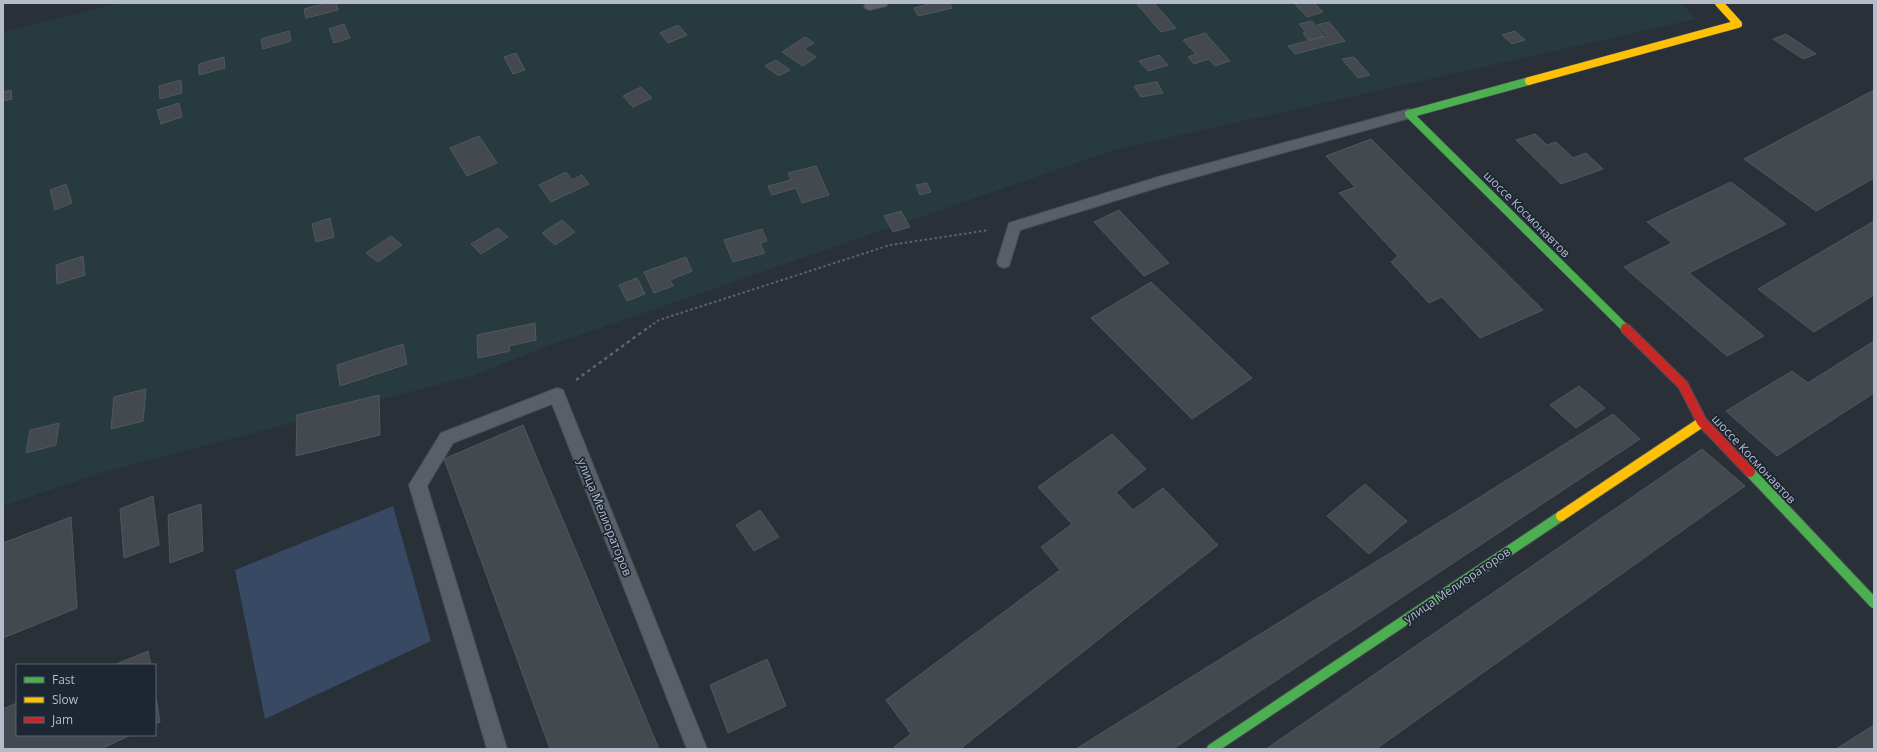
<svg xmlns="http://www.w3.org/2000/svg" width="1877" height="752" font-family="'Open Sans',sans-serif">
<rect width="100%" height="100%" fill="#2a3038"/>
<path fill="#273a3e" d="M 120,3 L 1680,3 L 1696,19 L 1114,150 L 548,346 L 475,375 L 100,473 L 3,506 L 3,32 Z"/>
<path fill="#384963" d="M 393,506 L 431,641 L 265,719 L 235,570 Z"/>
<g fill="#444950" stroke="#52575f">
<path d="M 327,3 L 336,3 L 338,10 L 306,18 L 304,9 Z"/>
<path d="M 932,3 L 949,3 L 952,8 L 918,16 L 914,8 Z"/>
<path d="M 1136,3 L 1154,3 L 1176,28 L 1161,32 Z"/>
<path d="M 1294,3 L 1314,3 L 1323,12 L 1307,17 Z"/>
<path d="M 1312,21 L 1324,36 L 1308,40 L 1303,33 L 1306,32 L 1299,24 Z"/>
<path d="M 1329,22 L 1345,41 L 1295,54 L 1288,46 L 1327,36 L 1317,25 Z"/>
<path d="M 344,24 L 350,38 L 334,43 L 329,29 Z"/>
<path d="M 678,25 L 687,35 L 668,43 L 660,33 Z"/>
<path d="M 289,31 L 291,41 L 263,49 L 261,39 Z"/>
<path d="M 1515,31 L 1525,40 L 1512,44 L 1502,35 Z"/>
<path d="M 1205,33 L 1230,61 L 1215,66 L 1209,59 L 1194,64 L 1188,57 L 1196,54 L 1183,40 Z"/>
<path d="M 1786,34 L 1816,54 L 1803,59 L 1773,39 Z"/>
<path d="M 805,37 L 814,43 L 804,49 L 816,57 L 803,66 L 782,52 Z"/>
<path d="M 516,53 L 525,70 L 513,74 L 504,57 Z"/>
<path d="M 1159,55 L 1168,65 L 1148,71 L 1139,61 Z"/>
<path d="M 224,57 L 225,68 L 199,75 L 199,64 Z"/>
<path d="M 1354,57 L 1370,75 L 1358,78 L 1342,59 Z"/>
<path d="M 776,60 L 790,70 L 779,76 L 765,66 Z"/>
<path d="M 181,80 L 182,93 L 160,99 L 159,86 Z"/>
<path d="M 1157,82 L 1163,93 L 1141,97 L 1134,86 Z"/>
<path d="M 641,87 L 652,98 L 633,107 L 623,96 Z"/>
<path d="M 11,90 L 12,99 L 3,101 L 3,92 Z"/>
<path d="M 1874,90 L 1874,178 L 1816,211 L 1744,159 Z"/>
<path d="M 179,103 L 182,117 L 161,124 L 157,110 Z"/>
<path d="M 1535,134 L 1547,145 L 1556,142 L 1573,158 L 1586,153 L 1603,169 L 1561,184 L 1516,140 Z"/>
<path d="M 479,136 L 497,163 L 467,176 L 450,148 Z"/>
<path d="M 1371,139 L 1543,310 L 1480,338 L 1442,297 L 1429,303 L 1391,262 L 1398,256 L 1339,193 L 1355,187 L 1326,156 Z"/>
<path d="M 816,166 L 829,195 L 802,203 L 796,188 L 772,195 L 768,186 L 791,180 L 788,173 Z"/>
<path d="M 566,172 L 572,180 L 582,175 L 589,184 L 551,202 L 539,185 Z"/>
<path d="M 1731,182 L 1786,224 L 1689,273 L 1764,336 L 1727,356 L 1624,267 L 1672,243 L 1647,222 Z"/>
<path d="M 927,183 L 931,192 L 920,195 L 916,185 Z"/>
<path d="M 66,184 L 72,203 L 55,210 L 50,190 Z"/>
<path d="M 1119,210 L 1169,263 L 1144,276 L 1094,222 Z"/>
<path d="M 901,211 L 910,227 L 893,232 L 884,216 Z"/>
<path d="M 330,218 L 334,237 L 316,242 L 312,224 Z"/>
<path d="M 562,220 L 575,232 L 555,245 L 542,233 Z"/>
<path d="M 1874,221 L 1874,295 L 1814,332 L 1758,289 Z"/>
<path d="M 498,228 L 508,237 L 481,254 L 471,244 Z"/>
<path d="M 762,229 L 767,241 L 760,243 L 765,253 L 733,262 L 724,240 Z"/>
<path d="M 391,236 L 402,245 L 378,262 L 366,253 Z"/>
<path d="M 83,256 L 85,275 L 57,284 L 56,265 Z"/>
<path d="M 686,257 L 692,271 L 670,280 L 673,286 L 654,293 L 644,272 Z"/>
<path d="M 637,278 L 645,294 L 627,301 L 619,285 Z"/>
<path d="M 1151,282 L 1252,378 L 1192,419 L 1091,318 Z"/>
<path d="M 535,323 L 536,340 L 509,346 L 510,351 L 478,358 L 477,335 Z"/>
<path d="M 1874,341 L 1874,393 L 1777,456 L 1726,411 L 1792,371 L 1808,383 Z"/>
<path d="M 403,344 L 407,364 L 340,386 L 337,365 Z"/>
<path d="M 1579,386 L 1605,408 L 1576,428 L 1550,405 Z"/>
<path d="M 146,389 L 143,421 L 111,429 L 114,397 Z"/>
<path d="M 379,395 L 380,435 L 296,456 L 297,415 Z"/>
<path d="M 1613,414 L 1640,439 L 1173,749 L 1076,749 Z"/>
<path d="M 59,423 L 56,445 L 26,453 L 30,430 Z"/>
<path d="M 523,425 L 659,749 L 550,749 L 444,459 Z"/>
<path d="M 1112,434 L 1146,469 L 1116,492 L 1133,510 L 1163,488 L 1218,545 L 960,749 L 895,749 L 894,747 L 911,734 L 886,700 L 1060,570 L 1041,547 L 1072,524 L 1038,487 Z"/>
<path d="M 1702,449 L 1745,486 L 1376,749 L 1266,749 Z"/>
<path d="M 1365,484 L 1407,521 L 1369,554 L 1327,516 Z"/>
<path d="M 153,496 L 159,545 L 124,558 L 120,509 Z"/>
<path d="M 201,504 L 203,551 L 170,563 L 168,515 Z"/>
<path d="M 760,510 L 779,537 L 754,551 L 736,525 Z"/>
<path d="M 71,517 L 77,608 L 3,638 L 3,543 Z"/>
<path d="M 148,651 L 151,665 L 114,665 Z"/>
<path d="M 767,659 L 786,706 L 728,733 L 710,685 Z"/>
<path d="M 155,691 L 160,722 L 155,724 Z"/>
<path d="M 17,703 L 17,735 L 131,735 L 101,749 L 3,749 L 3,709 Z"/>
<path d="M 1874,725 L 1874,749 L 1836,749 Z"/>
</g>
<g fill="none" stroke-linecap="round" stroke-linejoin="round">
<defs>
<g id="lane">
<path d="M 866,3 L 888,3 L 886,6 L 870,10 L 866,9 L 864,6 Z"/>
<path d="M 1409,109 L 1414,111 L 1416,114 L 1414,117 L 1163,186 L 1020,230 L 1009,266 L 1004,268 L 999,266 L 997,262 L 1009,223 L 1161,176 Z"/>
<path d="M 557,388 L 563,390 L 565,395 L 707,749 L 687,749 L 552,404 L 453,443 L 427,486 L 507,749 L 487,749 L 409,485 L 441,433 Z"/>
</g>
<path id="fast-far1" d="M 1529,81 L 1409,114 L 1625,328"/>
<g id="fast">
<path d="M 1750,472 L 1874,603"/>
<path d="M 1212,749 L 1561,516"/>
</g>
<path id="slow-far1" d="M 1529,81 L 1738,24 L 1719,3"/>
<path id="slow" d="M 1561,516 L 1702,422"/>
<path id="jam-far1" d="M 1625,328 L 1627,330"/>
<path id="jam" d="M 1626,329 L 1683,385 L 1702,422 L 1750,472"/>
</defs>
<use href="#lane" stroke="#484c53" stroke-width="2"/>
<use href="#fast-far1" stroke="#484c53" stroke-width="9"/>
<use href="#fast" stroke="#484c53" stroke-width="12"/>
<use href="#slow-far1" stroke="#484c53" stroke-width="9"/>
<use href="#slow" stroke="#484c53" stroke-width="12"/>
<use href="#jam-far1" stroke="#484c53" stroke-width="9"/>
<use href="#jam" stroke="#484c53" stroke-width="12"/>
<path stroke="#5d636a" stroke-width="2" stroke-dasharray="2.5 2.5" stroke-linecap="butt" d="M 645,330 L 659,320 L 890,245 L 989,230"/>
<path stroke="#5d636a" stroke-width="2.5" stroke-dasharray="3.5 3.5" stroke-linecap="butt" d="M 576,380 L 646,329"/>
<use href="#lane" fill="#5a5e66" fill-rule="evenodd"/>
<use href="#fast-far1" stroke="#4caf50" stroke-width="8"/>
<use href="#fast" stroke="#4caf50" stroke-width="10"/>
<use href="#slow-far1" stroke="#ffc107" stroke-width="8"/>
<use href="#slow" stroke="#ffc107" stroke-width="10"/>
<use href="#jam-far1" stroke="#c62828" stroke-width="8"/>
<use href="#jam" stroke="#c62828" stroke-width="10"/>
</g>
<g text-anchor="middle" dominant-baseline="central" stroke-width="3.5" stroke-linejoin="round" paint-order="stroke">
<g font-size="12" fill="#b4bcc9" stroke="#1d2633">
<text transform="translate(1527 214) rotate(45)">шоссе Космонавтов</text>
<text transform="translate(1754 459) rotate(47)">шоссе Космонавтов</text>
<text transform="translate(605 517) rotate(68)">улица Мелиораторов</text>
<text transform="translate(1457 585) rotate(-34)">улица Мелиораторов</text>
</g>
</g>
<rect width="1877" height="752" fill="none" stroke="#b4bcc9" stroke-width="8"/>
<rect x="16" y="664" width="140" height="72" fill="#1d2633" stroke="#59626f"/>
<rect x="24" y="677" width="20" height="6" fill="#4caf50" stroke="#59626f"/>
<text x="52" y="684" font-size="12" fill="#b4bcc9">Fast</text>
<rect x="24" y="697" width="20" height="6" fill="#ffc107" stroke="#59626f"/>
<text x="52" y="704" font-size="12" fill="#b4bcc9">Slow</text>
<rect x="24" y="717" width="20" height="6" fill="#c62828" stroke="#59626f"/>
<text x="52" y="724" font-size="12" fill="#b4bcc9">Jam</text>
</svg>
